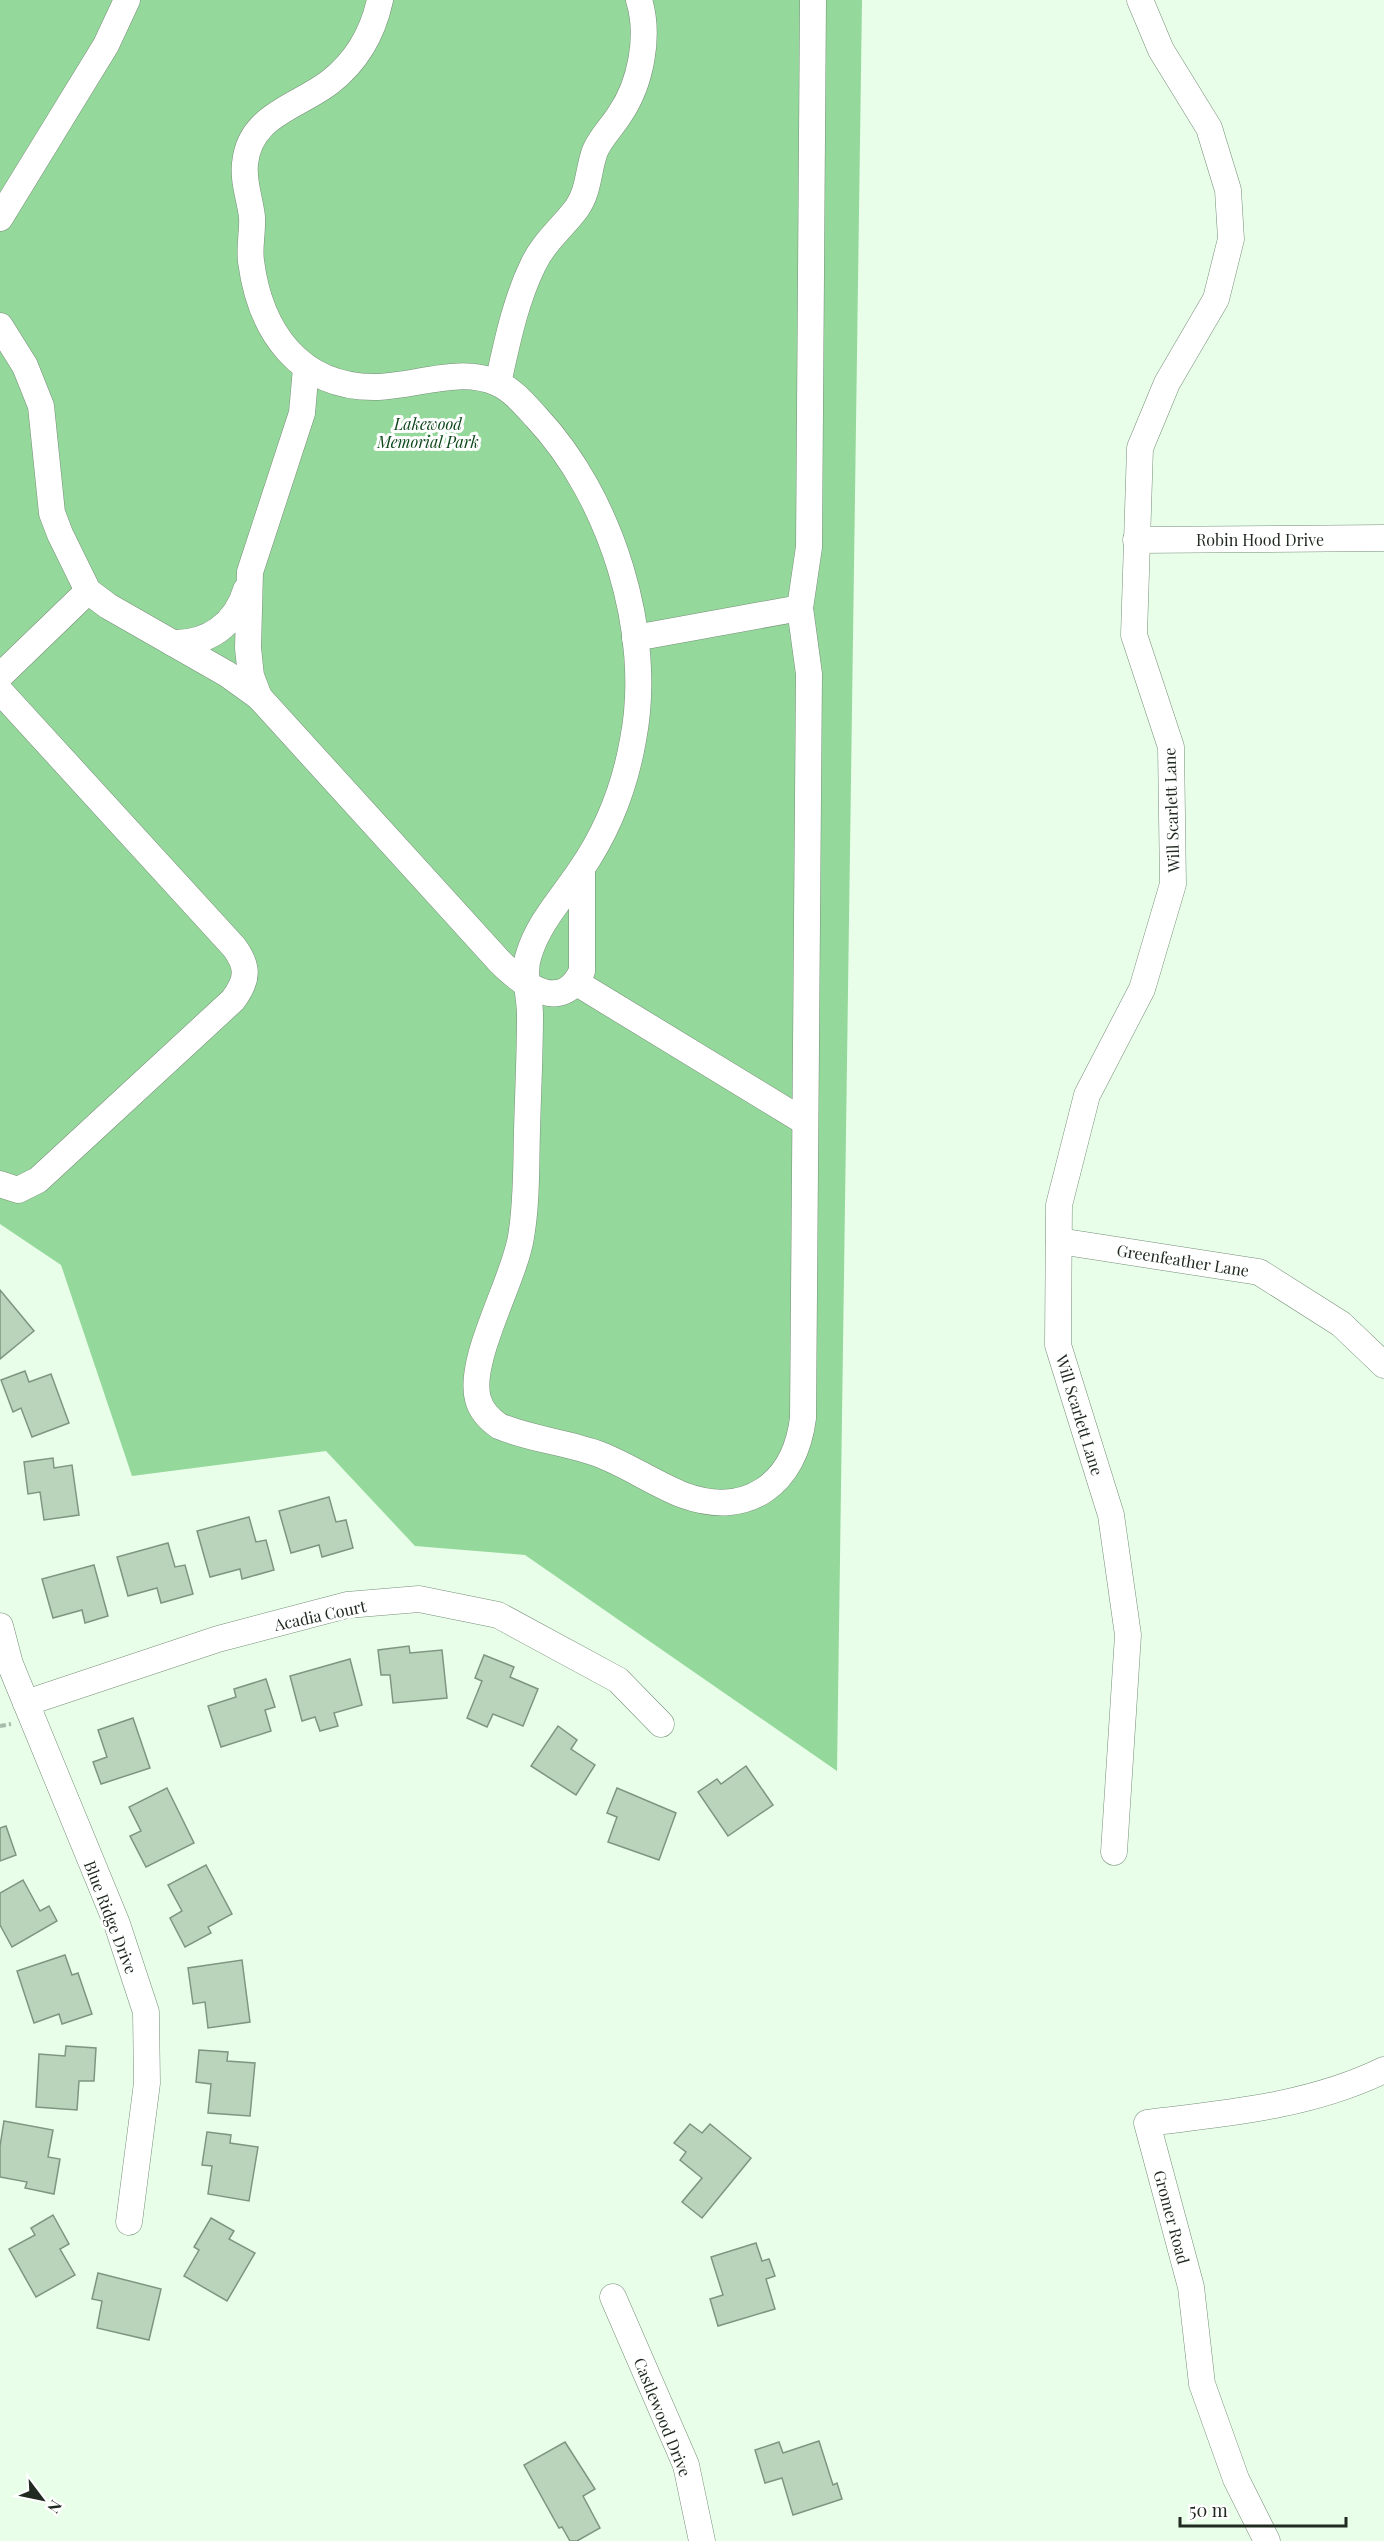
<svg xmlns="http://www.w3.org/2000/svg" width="1384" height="2541" font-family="'Playfair Display',serif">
<rect width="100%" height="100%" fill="#e8fee9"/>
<path fill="#95d89b" d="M 0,0 L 862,0 L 837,1771 L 525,1555 L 415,1546 L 326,1451 L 132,1476 L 61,1265 L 0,1224 Z"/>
<g fill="#bad4bb" stroke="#7e9680" stroke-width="1.5">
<path d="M 0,1290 L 34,1331 L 0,1359 Z"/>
<path d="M 25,1371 L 29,1382 L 51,1374 L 69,1423 L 32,1437 L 21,1408 L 13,1412 L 1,1380 Z"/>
<path d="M 53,1458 L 54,1468 L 72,1465 L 79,1515 L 44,1520 L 40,1492 L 28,1494 L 24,1462 Z"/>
<path d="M 329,1497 L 336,1522 L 346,1520 L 353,1548 L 322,1557 L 319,1545 L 291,1553 L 279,1511 Z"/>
<path d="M 249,1517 L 256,1542 L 266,1540 L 274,1570 L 242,1579 L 240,1569 L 210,1577 L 197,1531 Z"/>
<path d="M 168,1543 L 175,1567 L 185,1565 L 193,1594 L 161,1603 L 157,1588 L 128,1596 L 117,1557 Z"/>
<path d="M 94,1565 L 108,1616 L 85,1623 L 82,1610 L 53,1618 L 42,1579 Z"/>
<path d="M 409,1646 L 410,1653 L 442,1650 L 447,1698 L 393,1703 L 390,1675 L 381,1675 L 378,1650 Z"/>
<path d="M 484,1655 L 514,1667 L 510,1677 L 538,1689 L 523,1726 L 493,1714 L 487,1727 L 467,1718 L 482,1681 L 475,1678 Z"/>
<path d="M 350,1659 L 362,1705 L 334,1713 L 338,1726 L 320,1731 L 315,1717 L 302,1721 L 290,1676 Z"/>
<path d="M 266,1679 L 275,1707 L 265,1710 L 271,1731 L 221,1747 L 208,1706 L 236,1697 L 234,1689 Z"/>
<path d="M 133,1718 L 150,1768 L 101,1784 L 93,1762 L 107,1757 L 98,1730 Z"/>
<path d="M 558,1726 L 577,1740 L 571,1749 L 595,1765 L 576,1795 L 531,1766 Z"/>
<path d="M 746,1766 L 773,1805 L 728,1836 L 698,1792 L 717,1779 L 721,1784 Z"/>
<path d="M 167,1788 L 194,1843 L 146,1867 L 130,1836 L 141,1831 L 129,1807 Z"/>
<path d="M 617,1788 L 676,1813 L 659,1860 L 608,1842 L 617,1817 L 607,1813 Z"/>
<path d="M 6,1826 L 16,1855 L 0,1861 L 0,1828 Z"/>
<path d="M 206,1865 L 232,1914 L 208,1927 L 211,1933 L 185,1947 L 170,1918 L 182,1911 L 168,1885 Z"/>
<path d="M 23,1880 L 40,1911 L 49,1906 L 57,1921 L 12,1947 L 0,1925 L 0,1893 Z"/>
<path d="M 65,1955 L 72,1975 L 78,1973 L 92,2014 L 62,2024 L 59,2014 L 34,2023 L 17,1971 Z"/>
<path d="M 242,1960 L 250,2022 L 208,2028 L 205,2002 L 193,2004 L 188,1968 Z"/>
<path d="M 66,2046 L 96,2048 L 94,2081 L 79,2081 L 77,2110 L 36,2107 L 39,2054 L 65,2056 Z"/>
<path d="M 199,2050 L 228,2052 L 227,2061 L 255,2063 L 250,2116 L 208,2113 L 211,2084 L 196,2082 Z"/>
<path d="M 4,2121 L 53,2130 L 48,2157 L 60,2159 L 54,2194 L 25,2188 L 27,2182 L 0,2177 L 0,2146 Z"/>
<path d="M 690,2124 L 702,2133 L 710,2124 L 751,2158 L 702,2218 L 682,2202 L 702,2178 L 680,2160 L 686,2152 L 674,2143 Z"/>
<path d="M 207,2132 L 231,2135 L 230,2143 L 258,2147 L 249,2201 L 208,2194 L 212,2166 L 202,2165 Z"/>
<path d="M 53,2215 L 69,2244 L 60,2249 L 75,2275 L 36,2297 L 9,2249 L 35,2235 L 31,2228 Z"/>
<path d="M 211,2218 L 234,2231 L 229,2239 L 255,2253 L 227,2301 L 184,2276 L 199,2250 L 194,2247 Z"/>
<path d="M 756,2243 L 762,2261 L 769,2259 L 775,2276 L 766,2279 L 775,2309 L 718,2326 L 710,2299 L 723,2295 L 711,2257 Z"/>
<path d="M 98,2273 L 161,2289 L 149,2340 L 97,2328 L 102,2301 L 92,2299 Z"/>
<path d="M 819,2441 L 833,2485 L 837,2483 L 842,2499 L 793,2515 L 782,2478 L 765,2483 L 755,2450 L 779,2442 L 783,2453 Z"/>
<path d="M 565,2442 L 595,2489 L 583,2496 L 600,2528 L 577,2541 L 570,2541 L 562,2527 L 559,2528 L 524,2465 Z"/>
</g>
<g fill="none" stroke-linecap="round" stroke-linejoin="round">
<defs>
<g id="minor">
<path d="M 380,0 C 373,32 357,61 330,82 C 298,107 249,115 245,164 C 243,182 250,199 252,217 C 253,231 249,246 251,261 C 260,331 299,387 374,387 C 414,387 459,366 497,383 C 513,390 525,405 537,418 C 611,497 654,633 633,740 C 625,786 607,832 580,871 C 562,898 539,922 529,954 C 522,974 530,994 530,1015 C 530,1054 528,1092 527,1131 C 526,1166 527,1202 521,1237 C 514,1281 467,1360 478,1399 C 481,1411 489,1419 499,1426 C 532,1440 568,1442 601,1455 C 629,1466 655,1484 683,1495 C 748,1519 795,1483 803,1418 L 809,674 L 800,608 L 809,547 L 813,0"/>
<path d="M 0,218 L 106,45 L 127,0"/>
<path d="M 0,326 L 25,366 L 41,406 L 52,513 L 60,534 L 88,591 L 108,606 L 227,674 L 259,697 L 500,962 C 524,986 562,1014 582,971 L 582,869"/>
<path d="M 498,383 C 507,343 515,302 533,265 C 543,243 563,227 577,208 C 589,191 588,170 595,151 C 601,137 612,127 620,114 C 641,83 650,36 639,0"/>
<path d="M 1136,540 L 1384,538"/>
<path d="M 635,638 L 800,608"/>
<path d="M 173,643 C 208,644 236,624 246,590"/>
<path d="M 0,676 L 88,591"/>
<path d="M 0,691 L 234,947 C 249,967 248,980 233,1000 L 38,1180 L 18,1190 L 0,1184"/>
<path d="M 259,697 L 251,676 L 248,648 L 250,572 L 302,413 L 306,368"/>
<path d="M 577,983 L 805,1122"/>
<path d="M 1059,1241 L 1259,1272 L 1341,1324 L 1384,1365"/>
<path d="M 0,1626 L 10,1664 L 117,1924 L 146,2012 L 147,2083 L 129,2222"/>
<path d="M 26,1703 L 218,1639 L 347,1605 L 419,1599 L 498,1615 L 618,1680 L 661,1724"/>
<path d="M 1114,1852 L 1128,1635 L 1111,1515 L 1058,1345 L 1059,1205 L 1087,1095 L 1142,989 L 1173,884 L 1171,747 L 1134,635 L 1140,448 L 1167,383 L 1216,299 L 1231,239 L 1228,190 L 1209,128 L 1161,50 L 1140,0"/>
<path d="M 613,2297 L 686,2465 L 702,2541"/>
<path d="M 1267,2541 L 1236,2479 L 1202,2384 L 1191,2287 L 1147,2123 C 1228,2113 1310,2106 1384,2070"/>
</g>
</defs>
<use href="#minor" stroke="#768e78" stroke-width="27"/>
<path stroke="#a9bbaa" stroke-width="4" stroke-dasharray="6 3" stroke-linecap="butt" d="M 0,1726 L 11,1724"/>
<use href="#minor" stroke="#fff" stroke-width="26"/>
</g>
<g text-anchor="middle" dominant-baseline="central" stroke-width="6" stroke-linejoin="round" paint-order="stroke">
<g font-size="16" font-style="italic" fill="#0d471a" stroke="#fff">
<text x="428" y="423">Lakewood<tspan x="428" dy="18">Memorial Park</tspan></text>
</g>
<g font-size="16" fill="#202a21" stroke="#fff">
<text x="1260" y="539">Robin Hood Drive</text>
<text transform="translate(1171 810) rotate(-92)">Will Scarlett Lane</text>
<text transform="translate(1183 1260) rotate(9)">Greenfeather Lane</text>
<text transform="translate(1080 1415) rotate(73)">Will Scarlett Lane</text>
<text transform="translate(320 1615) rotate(-12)">Acadia Court</text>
<text transform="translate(111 1917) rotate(69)">Blue Ridge Drive</text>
<text transform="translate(1172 2217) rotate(75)">Gromer Road</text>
<text transform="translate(663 2417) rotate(68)">Castlewood Drive</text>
</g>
</g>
<g transform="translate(42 2499) rotate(122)" stroke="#ffffff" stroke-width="4.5" paint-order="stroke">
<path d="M0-4.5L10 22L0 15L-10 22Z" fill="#202a21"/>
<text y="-9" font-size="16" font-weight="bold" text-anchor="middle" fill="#202a21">N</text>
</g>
<path d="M1180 2517v9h166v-9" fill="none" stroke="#202a21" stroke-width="3"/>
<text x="1189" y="2517" font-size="18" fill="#202a21" stroke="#ffffff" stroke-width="4.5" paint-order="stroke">50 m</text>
</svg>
